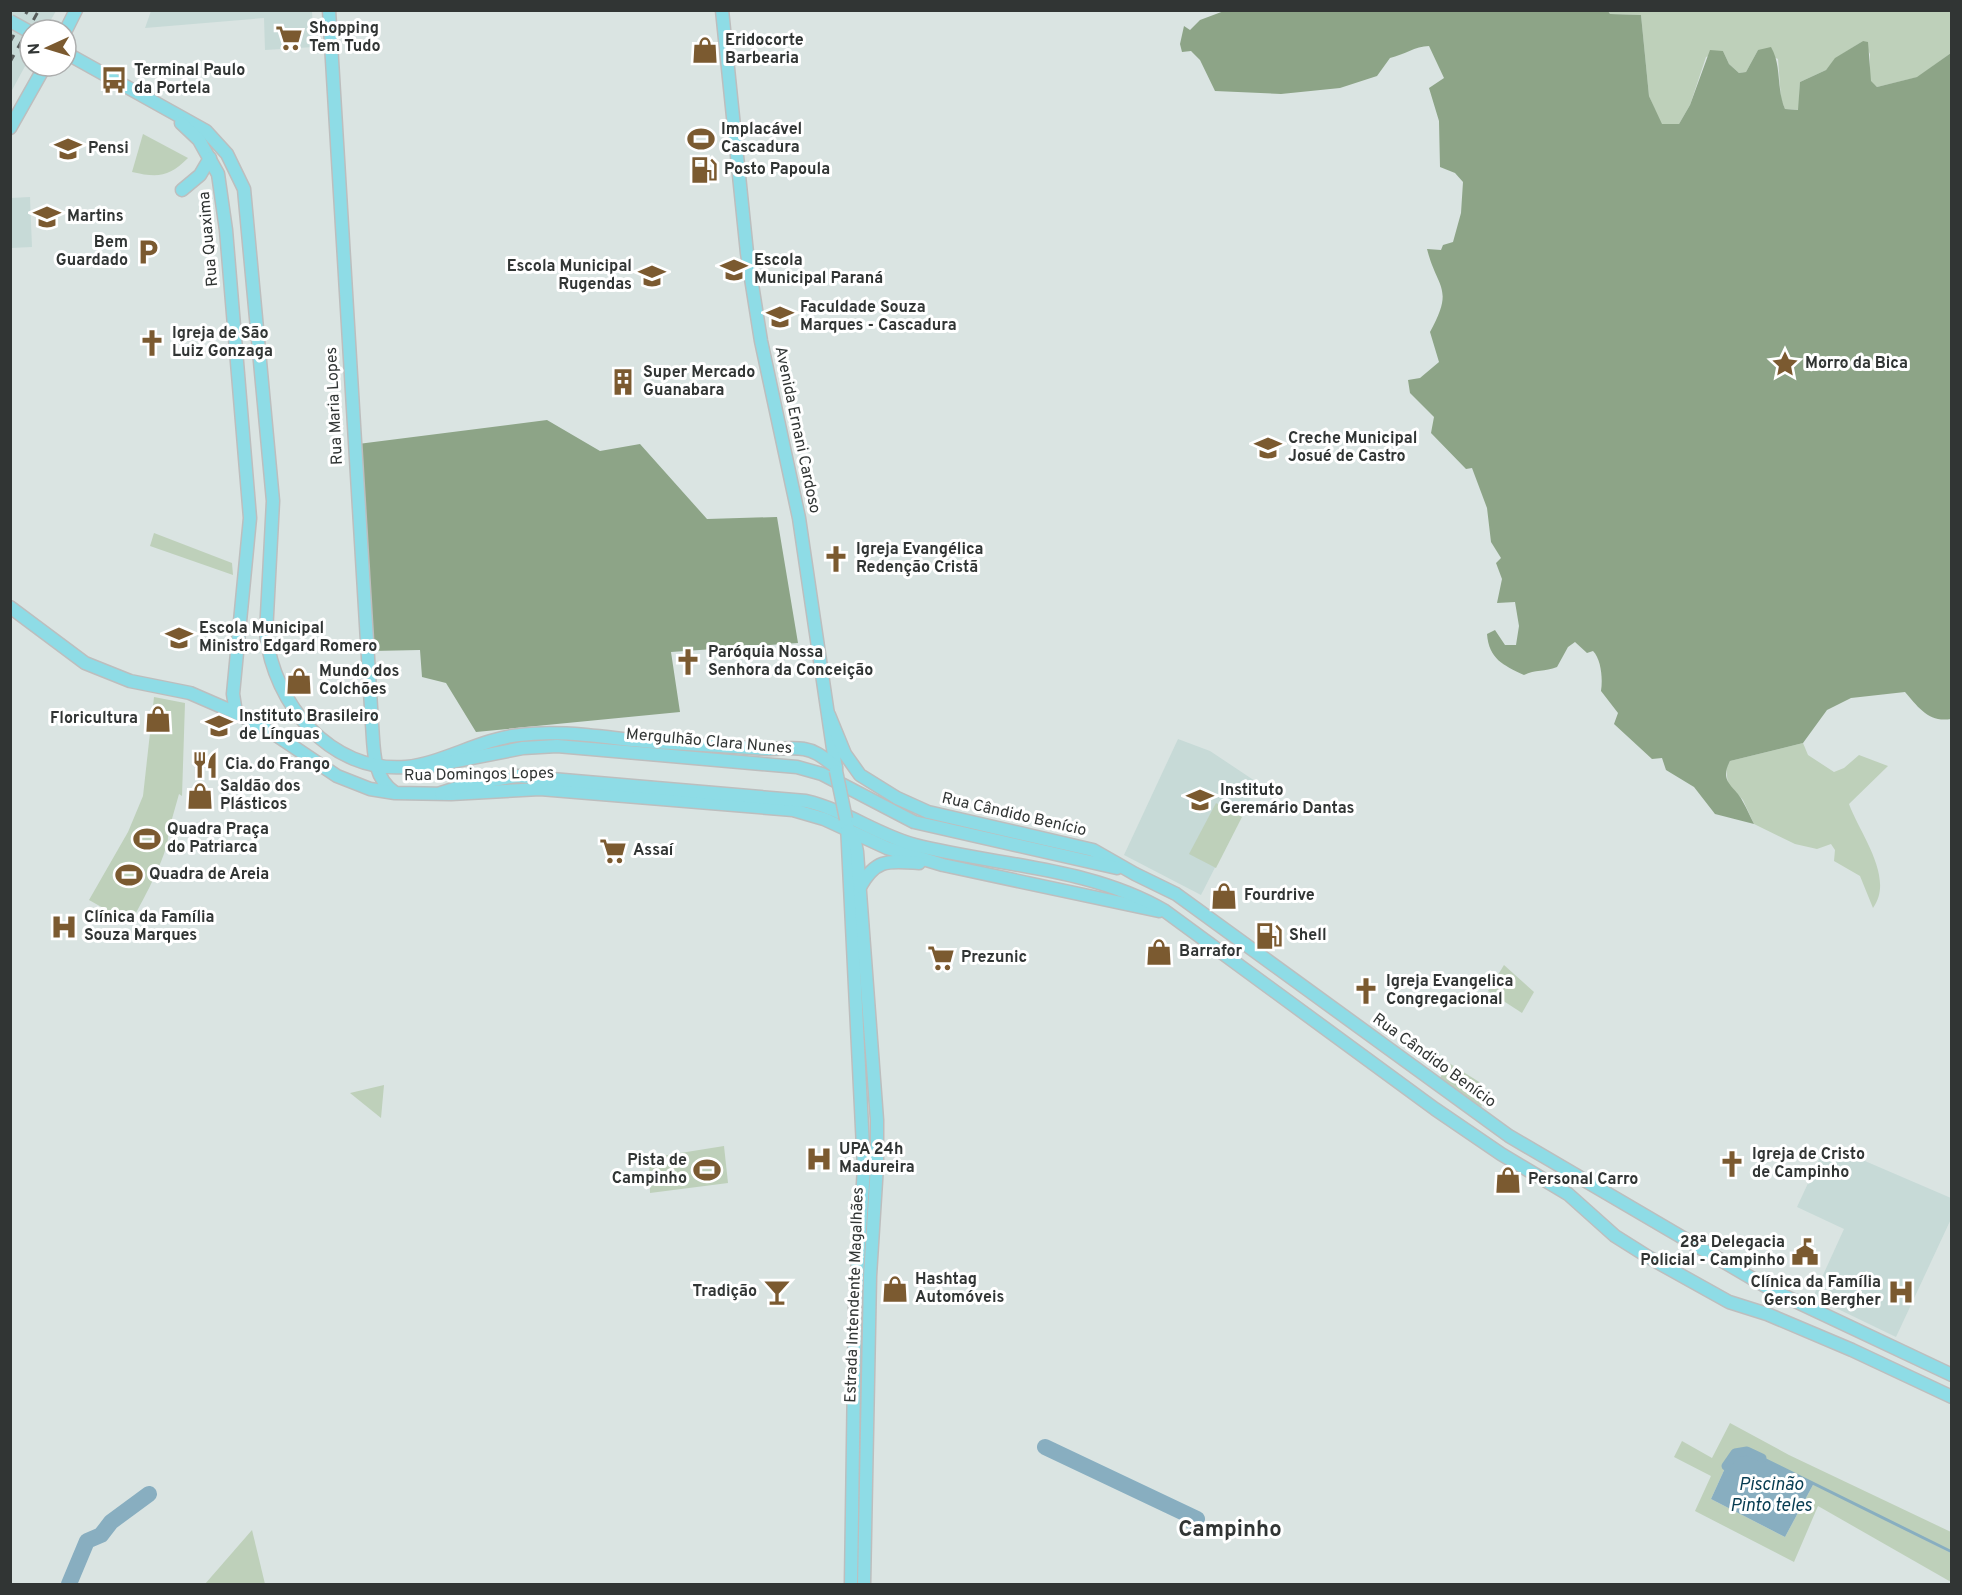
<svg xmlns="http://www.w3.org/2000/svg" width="1962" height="1595" font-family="Overpass,sans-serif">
<rect width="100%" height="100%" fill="#dae4e2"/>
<g fill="#c7dad7">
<path d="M 11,11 L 56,11 L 45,30 L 30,30 L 30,57 L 11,92 Z"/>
<path d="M 151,11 L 312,11 L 314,47 L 265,50 L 264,18 L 145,28 Z"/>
<path d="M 30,197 L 32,247 L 11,248 L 11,198 Z"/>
<path d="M 1178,739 L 1210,751 L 1258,783 L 1201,895 L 1124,855 Z"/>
<path d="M 1830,1146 L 1951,1198 L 1951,1219 L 1896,1337 L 1813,1297 L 1844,1229 L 1797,1207 L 1822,1153 Z"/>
</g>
<g fill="#bed0ba" fill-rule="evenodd">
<path d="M 1608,11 L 1951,11 L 1951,53 L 1918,77 L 1877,87 L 1870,81 L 1870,54 L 1863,41 L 1836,58 L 1826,70 L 1800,82 L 1799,110 L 1785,109 L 1781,99 L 1778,59 L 1758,50 L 1746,72 L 1739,73 L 1729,64 L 1723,51 L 1706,57 L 1690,105 L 1679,124 L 1661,124 L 1649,96 L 1641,15 L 1610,14 Z"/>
<path d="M 143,134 L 188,158 C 169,177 158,178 132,172 Z"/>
<path d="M 154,533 L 232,563 L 233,575 L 150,546 Z"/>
<path d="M 154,697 L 185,703 L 182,796 L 179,794 L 168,833 C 171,849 140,907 130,923 L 89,900 L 128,832 L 143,796 Z"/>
<path d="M 1803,743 L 1808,755 L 1834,772 L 1844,768 L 1859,755 L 1888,766 L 1849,804 C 1860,834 1895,878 1873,908 L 1860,876 L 1834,861 L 1835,850 L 1831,844 L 1817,849 L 1795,844 L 1754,824 L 1743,800 L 1728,784 L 1726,768 L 1730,761 Z"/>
<path d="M 1216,803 L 1242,817 L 1216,868 L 1189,854 Z"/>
<path d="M 1504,965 L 1534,992 L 1522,1013 L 1488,991 Z"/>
<path d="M 1449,1063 L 1484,1085 L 1481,1110 L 1440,1078 Z"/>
<path d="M 384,1085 L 381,1118 L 350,1093 Z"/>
<path d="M 724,1146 L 728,1183 L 650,1193 L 649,1158 Z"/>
<path d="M 1730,1423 L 1789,1455 L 1951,1532 L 1951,1551 L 1863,1508 L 1951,1553 L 1951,1582 L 1818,1506 L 1794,1562 L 1695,1511 L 1711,1476 L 1674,1457 L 1682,1441 L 1712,1458 ZM 1747,1451 L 1814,1483 L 1785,1537 L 1711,1499 L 1726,1466 L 1735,1453 Z"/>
<path d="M 252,1530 L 265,1584 L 205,1584 Z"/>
</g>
<g fill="#8da487">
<path d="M 1608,11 L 1610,14 L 1641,15 L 1649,96 L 1662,124 L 1679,124 L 1690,105 L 1710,50 L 1723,51 L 1729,64 L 1739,73 L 1746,72 L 1758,50 L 1771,47 C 1782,66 1776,88 1785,109 L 1798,110 L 1800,82 L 1826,70 L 1835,58 L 1863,41 L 1868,42 L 1871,81 L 1877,87 L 1917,77 L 1951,53 L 1951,719 C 1929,723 1918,707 1905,692 L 1851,698 L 1827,710 L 1803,743 L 1730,761 C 1718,783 1736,786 1743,802 C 1747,809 1750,816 1754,824 L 1715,814 L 1694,787 L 1666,770 L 1662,758 L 1652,759 L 1614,724 L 1618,713 L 1601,691 C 1603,678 1601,659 1593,651 L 1587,653 L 1575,642 L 1568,647 L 1557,667 C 1545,672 1535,669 1524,675 C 1503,665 1489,659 1487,634 L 1495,630 L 1505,645 L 1516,645 L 1519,626 L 1515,602 L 1497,603 L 1502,579 L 1496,563 L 1501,558 L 1491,542 L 1487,508 L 1472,468 L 1466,469 L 1431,433 L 1434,417 L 1410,393 L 1408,380 L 1420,378 L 1439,362 L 1430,332 C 1455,287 1437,289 1427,249 L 1441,250 L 1443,245 L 1453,242 L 1461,213 L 1463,182 L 1455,173 L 1440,167 L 1439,121 L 1429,88 L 1444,78 L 1429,46 C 1415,46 1404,55 1390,58 L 1377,76 L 1340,88 L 1281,94 L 1215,91 L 1200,60 L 1191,51 L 1182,52 L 1180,44 L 1184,26 L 1190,30 L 1200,20 L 1224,11 Z"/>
<path d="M 547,420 L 600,451 L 640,444 L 707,519 L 777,517 L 798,643 L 671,652 L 680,712 L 476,732 L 446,683 L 422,677 L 420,650 L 371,651 L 358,444 Z"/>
</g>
<path fill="#88aec0" d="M 1747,1452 L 1814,1483 L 1785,1537 L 1711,1499 L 1726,1466 L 1736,1454 Z"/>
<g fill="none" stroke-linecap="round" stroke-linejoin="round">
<path stroke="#88aec0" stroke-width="3" d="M 1762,1458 L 1952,1552"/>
<path stroke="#88aec0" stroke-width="9" d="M 1726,1466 L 1735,1453 L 1747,1451 L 1762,1458"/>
<g stroke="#88aec0" stroke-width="16">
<path d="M 1045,1447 L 1197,1519 L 1194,1525"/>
<path d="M 69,1584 L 87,1541 L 101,1535 L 111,1522 L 149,1494"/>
</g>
<defs>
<g id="primary">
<path d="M 329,10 L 372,724 C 374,748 372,777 394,792"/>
<path d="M 722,10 L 747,253 L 761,341 L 799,518 L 836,769"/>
<path d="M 66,30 L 76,10"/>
<path d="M 66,53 L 206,131 L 227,154 L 244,189 L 273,501 L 266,634 C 274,704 330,773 406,767 C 441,764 481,739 519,735 C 564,729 610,739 655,742 C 693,744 730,747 768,749 C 780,749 793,747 804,749 C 817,751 826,760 836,767"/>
<path d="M 181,123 L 199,140 L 218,174 L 226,230 L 250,518 L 233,694 L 236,713"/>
<path d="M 10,128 L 45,66"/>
<path d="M 182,190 L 200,175 L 210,158"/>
<path d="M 10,607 L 85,663 L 130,681 L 190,693 L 236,713 L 273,733 L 337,776 L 370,789 L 395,793 L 451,794 L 540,789 L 793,810 L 824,819 L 887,848 L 943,865 L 1159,911"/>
<path d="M 829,715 L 845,754 L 860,775 L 897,798 L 928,812 L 1093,850 L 1135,874 L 1176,894 L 1509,1136 L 1772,1290 L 1952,1375"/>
<path d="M 426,767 L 523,748 L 557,746 L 797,767 L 822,774 L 914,822 L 1117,868"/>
<path d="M 441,793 L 469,784 L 517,776 L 806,801 C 845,810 877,835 915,845 C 998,866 1090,867 1165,911 L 1435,1109 L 1501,1154 L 1568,1194 L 1615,1236 L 1650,1258 L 1729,1302 L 1767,1314 L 1852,1350 L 1952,1397"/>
<path d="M 847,825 L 864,1168 L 855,1306 L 851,1584"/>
<path d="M 848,831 L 855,842 L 857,852 L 877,1120 L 877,1165 L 870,1276 L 864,1584"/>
<path d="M 860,887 C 876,858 889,861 919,863"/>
</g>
</defs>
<use href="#primary" stroke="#bdbebe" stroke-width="15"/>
<use href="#primary" stroke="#8edce6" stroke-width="12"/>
<g stroke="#575c5b" stroke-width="3" stroke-dasharray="8 8" stroke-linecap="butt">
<path d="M 10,42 L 28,10"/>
<path d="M 10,62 L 39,10"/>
</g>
<defs>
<g id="primary-bridge">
<path d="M 10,21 L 30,32"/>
<path d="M 836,771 L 846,819"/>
</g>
</defs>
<use href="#primary-bridge" stroke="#bdbebe" stroke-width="15" stroke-linecap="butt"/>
<use href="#primary-bridge" stroke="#8edce6" stroke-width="12"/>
</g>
<defs>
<symbol id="supermarket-bare" viewBox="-9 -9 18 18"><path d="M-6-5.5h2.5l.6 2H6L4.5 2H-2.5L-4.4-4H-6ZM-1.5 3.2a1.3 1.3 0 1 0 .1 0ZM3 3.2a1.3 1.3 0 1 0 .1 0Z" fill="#7b5a30" stroke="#fff" stroke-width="2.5" paint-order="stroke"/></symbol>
<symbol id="shop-bare" viewBox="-9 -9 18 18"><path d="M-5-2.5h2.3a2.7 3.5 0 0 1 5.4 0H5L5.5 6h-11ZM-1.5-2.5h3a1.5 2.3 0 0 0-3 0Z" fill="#7b5a30" stroke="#fff" stroke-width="2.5" paint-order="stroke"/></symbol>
<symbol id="bus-bare" viewBox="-9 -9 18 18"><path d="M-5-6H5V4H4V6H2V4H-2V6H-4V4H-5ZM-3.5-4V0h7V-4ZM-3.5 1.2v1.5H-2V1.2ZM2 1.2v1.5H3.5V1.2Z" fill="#7b5a30" stroke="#fff" stroke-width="2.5" paint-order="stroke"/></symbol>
<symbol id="stadium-bare" viewBox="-9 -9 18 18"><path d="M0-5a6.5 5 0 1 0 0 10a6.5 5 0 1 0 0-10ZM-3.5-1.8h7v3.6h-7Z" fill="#7b5a30" stroke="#fff" stroke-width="2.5" paint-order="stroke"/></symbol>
<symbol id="school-bare" viewBox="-9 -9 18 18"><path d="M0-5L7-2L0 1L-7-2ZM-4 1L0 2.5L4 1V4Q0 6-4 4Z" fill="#7b5a30" stroke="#fff" stroke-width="2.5" paint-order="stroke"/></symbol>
<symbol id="fuel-bare" viewBox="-9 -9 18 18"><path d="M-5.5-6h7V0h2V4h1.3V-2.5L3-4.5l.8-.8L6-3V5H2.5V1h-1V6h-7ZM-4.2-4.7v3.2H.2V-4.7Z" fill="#7b5a30" stroke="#fff" stroke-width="2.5" paint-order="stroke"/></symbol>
<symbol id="parking-bare" viewBox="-9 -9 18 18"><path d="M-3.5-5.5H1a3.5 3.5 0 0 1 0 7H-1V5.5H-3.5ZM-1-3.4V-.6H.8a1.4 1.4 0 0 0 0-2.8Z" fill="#7b5a30" stroke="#fff" stroke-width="2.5" paint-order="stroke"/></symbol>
<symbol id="university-bare" viewBox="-9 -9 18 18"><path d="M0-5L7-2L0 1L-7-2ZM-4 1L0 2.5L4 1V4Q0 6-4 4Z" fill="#7b5a30" stroke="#fff" stroke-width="2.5" paint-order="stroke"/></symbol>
<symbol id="church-bare" viewBox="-9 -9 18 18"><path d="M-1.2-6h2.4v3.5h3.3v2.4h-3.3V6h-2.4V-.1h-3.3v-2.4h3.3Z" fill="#7b5a30" stroke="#fff" stroke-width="2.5" paint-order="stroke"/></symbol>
<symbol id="sight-bare" viewBox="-9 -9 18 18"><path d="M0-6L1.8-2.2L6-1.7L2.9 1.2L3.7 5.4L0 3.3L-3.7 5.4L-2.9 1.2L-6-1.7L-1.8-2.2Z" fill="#7b5a30" stroke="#fff" stroke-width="2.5" paint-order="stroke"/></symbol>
<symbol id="building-bare" viewBox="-9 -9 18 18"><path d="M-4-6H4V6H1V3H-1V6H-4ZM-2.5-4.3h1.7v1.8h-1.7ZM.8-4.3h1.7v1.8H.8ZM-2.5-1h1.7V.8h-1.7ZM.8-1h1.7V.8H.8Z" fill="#7b5a30" stroke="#fff" stroke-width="2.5" paint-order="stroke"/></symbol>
<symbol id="restaurant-bare" viewBox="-9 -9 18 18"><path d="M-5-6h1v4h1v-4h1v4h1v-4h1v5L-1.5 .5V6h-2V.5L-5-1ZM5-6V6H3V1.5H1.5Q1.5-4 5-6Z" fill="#7b5a30" stroke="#fff" stroke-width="2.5" paint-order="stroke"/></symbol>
<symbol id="hospital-bare" viewBox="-9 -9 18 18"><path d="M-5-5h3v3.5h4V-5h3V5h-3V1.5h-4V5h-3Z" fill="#7b5a30" stroke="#fff" stroke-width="2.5" paint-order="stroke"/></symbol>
<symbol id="civic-bare" viewBox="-9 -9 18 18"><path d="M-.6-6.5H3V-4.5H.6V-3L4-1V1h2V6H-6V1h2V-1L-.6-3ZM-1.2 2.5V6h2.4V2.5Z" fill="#7b5a30" stroke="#fff" stroke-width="2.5" paint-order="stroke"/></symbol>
<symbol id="bar-bare" viewBox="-9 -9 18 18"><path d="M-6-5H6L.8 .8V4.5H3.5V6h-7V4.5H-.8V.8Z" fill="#7b5a30" stroke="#fff" stroke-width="2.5" paint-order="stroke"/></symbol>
</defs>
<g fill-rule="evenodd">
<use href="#supermarket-bare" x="270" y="19" width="38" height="38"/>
<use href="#shop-bare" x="686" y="31" width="38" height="38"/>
<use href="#bus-bare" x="95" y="61" width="38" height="38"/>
<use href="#stadium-bare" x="682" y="120" width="38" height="38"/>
<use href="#school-bare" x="49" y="130" width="38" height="38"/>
<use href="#fuel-bare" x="685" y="151" width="38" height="38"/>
<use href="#school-bare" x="28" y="198" width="38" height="38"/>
<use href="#parking-bare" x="129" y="233" width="38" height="38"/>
<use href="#school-bare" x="715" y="251" width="38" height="38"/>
<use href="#school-bare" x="633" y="257" width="38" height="38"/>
<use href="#university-bare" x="761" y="298" width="38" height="38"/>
<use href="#church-bare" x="133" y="324" width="38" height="38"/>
<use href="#sight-bare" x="1766" y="345" width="38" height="38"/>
<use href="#building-bare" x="604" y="363" width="38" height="38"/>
<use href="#school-bare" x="1249" y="429" width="38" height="38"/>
<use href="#church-bare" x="817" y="540" width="38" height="38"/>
<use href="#school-bare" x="160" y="619" width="38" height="38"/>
<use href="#church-bare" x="669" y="643" width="38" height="38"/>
<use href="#shop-bare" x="280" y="662" width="38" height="38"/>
<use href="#shop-bare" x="139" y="700" width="38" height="38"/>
<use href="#school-bare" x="200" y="707" width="38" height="38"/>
<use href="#restaurant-bare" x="186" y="746" width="38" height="38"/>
<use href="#shop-bare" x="181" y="777" width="38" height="38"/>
<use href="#school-bare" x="1181" y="781" width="38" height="38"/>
<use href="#stadium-bare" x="128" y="820" width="38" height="38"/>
<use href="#supermarket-bare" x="594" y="832" width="38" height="38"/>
<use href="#stadium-bare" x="110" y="856" width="38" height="38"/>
<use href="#shop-bare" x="1205" y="877" width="38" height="38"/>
<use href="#hospital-bare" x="45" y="908" width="38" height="38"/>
<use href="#fuel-bare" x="1250" y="917" width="38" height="38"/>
<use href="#shop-bare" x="1140" y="933" width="38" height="38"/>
<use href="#supermarket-bare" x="922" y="939" width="38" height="38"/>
<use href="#church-bare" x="1347" y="972" width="38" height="38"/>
<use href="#hospital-bare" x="800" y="1140" width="38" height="38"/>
<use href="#church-bare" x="1713" y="1145" width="38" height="38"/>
<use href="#stadium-bare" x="688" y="1151" width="38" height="38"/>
<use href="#shop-bare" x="1489" y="1161" width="38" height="38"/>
<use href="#civic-bare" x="1786" y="1233" width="38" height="38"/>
<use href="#shop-bare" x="876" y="1270" width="38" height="38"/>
<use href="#bar-bare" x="758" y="1273" width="38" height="38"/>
<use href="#hospital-bare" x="1882" y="1273" width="38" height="38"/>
</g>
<g text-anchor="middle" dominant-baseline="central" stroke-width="6" stroke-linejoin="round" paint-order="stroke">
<g font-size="16" font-weight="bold" fill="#313534" stroke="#fff" text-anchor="start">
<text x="309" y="29">Shopping<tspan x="309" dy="18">Tem Tudo</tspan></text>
<text x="725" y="41">Eridocorte<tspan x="725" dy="18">Barbearia</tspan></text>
<text x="134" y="71">Terminal Paulo<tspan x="134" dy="18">da Portela</tspan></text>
<text x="721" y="130">Implacável<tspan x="721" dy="18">Cascadura</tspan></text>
<text x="88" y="149">Pensi</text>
<text x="724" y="170">Posto Papoula</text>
<text x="67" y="217">Martins</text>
<text x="128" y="243" text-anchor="end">Bem<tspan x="128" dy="18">Guardado</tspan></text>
<text x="754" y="261">Escola<tspan x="754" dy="18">Municipal Paraná</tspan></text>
<text x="632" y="267" text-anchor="end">Escola Municipal<tspan x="632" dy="18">Rugendas</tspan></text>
<text x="800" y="308">Faculdade Souza<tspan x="800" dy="18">Marques - Cascadura</tspan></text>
<text x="172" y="334">Igreja de São<tspan x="172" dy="18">Luiz Gonzaga</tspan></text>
<text x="1805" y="364">Morro da Bica</text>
<text x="643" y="373">Super Mercado<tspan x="643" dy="18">Guanabara</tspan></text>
<text x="1288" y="439">Creche Municipal<tspan x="1288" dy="18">Josué de Castro</tspan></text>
<text x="856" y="550">Igreja Evangélica<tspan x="856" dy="18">Redenção Cristã</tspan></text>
<text x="199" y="629">Escola Municipal<tspan x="199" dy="18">Ministro Edgard Romero</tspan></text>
<text x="708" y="653">Paróquia Nossa<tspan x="708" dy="18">Senhora da Conceição</tspan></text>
<text x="319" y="672">Mundo dos<tspan x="319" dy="18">Colchões</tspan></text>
<text x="239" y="717">Instituto Brasileiro<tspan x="239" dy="18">de Línguas</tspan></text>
<text x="138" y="719" text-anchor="end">Floricultura</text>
<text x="225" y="765">Cia. do Frango</text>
<text x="220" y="787">Saldão dos<tspan x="220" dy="18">Plásticos</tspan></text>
<text x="1220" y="791">Instituto<tspan x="1220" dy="18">Geremário Dantas</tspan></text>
<text x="167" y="830">Quadra Praça<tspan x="167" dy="18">do Patriarca</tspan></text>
<text x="633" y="851">Assaí</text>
<text x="149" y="875">Quadra de Areia</text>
<text x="1244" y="896">Fourdrive</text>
<text x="84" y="918">Clínica da Família<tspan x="84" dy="18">Souza Marques</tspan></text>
<text x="1289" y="936">Shell</text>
<text x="1179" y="952">Barrafor</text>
<text x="961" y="958">Prezunic</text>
<text x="1386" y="982">Igreja Evangelica<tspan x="1386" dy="18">Congregacional</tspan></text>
<text x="839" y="1150">UPA 24h<tspan x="839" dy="18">Madureira</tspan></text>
<text x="1752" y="1155">Igreja de Cristo<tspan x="1752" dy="18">de Campinho</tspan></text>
<text x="687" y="1161" text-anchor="end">Pista de<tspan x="687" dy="18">Campinho</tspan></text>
<text x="1528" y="1180">Personal Carro</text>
<text x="1785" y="1243" text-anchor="end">28ª Delegacia<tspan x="1785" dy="18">Policial - Campinho</tspan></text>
<text x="915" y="1280">Hashtag<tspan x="915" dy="18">Automóveis</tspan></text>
<text x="1881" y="1283" text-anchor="end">Clínica da Família<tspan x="1881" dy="18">Gerson Bergher</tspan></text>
<text x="757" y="1292" text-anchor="end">Tradição</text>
</g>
<g font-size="16" fill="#313534" stroke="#fff">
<text transform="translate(209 239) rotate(-95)">Rua Quaxima</text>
<text transform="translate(335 406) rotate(-93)">Rua Maria Lopes</text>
<text transform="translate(797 430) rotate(78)">Avenida Ernani Cardoso</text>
<text transform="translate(709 742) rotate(5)">Mergulhão Clara Nunes</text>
<text transform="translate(479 775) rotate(-1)">Rua Domingos Lopes</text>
<text transform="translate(1014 815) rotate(13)">Rua Cândido Benício</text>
<text transform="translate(1434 1061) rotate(36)">Rua Cândido Benício</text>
<text transform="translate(855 1295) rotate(-88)">Estrada Intendente Magalhães</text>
</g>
<g font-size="18" font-style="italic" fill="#063c51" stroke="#fff">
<text x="1771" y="1485">Piscinão<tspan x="1771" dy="21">Pinto teles</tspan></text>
</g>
<g font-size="22" font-weight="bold" fill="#313534" stroke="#fff">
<text x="1230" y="1530">Campinho</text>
</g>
</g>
<rect width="1962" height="1595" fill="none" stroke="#313534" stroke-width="24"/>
<g transform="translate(48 48) rotate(266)"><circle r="28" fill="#ffffff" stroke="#adaeae" stroke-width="1.5"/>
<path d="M0-4.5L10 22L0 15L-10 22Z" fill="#7b5a30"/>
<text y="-9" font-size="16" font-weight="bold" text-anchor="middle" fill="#313534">N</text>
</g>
</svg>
